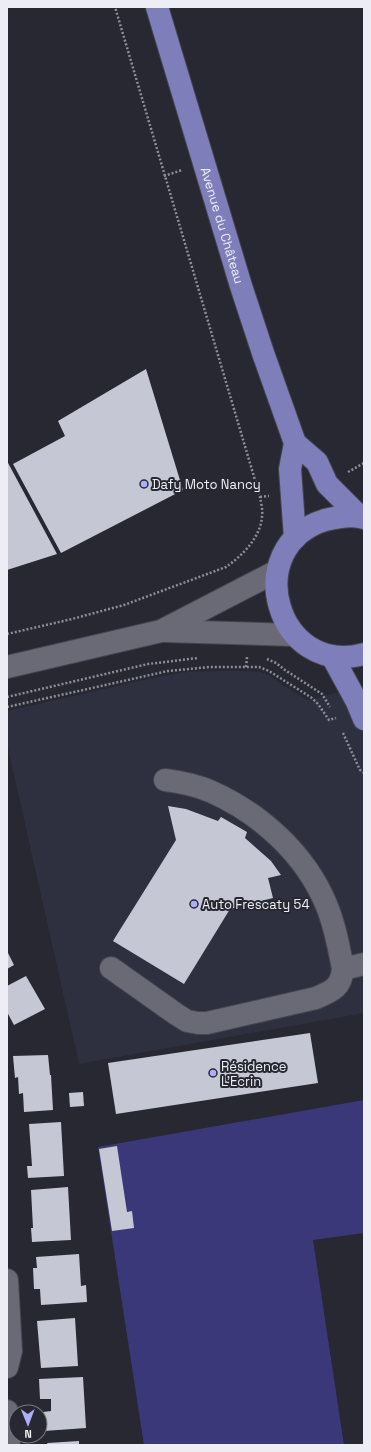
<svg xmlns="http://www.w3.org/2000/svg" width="371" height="1452" font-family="'Space Grotesk',sans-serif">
<rect width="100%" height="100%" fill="#272832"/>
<path fill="#2e2f3f" d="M 219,671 L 248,671 L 260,672 L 269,675 L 284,686 L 308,700 L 364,686 L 364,1013 L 79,1064 L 7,744 L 7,711 L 157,677 L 187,672 Z"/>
<path fill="#3b3879" d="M 364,1100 L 364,1233 L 313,1240 L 344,1445 L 144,1445 L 98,1147 Z"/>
<g fill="#c6c7d5">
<path d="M 146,369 L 183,490 L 61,553 L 13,464 L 65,436 L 58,421 Z"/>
<path d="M 7,461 L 57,554 L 7,570 Z"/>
<path d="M 168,806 L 186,809 L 218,821 L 221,817 L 247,832 L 245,838 L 271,861 L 281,875 L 268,878 L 273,898 L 230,909 L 184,984 L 113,941 L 176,840 Z"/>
<path d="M 7,951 L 14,965 L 7,969 Z"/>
<path d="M 26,976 L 45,1009 L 14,1025 L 7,1012 L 7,986 Z"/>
<path d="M 310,1033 L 318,1083 L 116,1114 L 108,1063 Z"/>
<path d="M 48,1055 L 50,1075 L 51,1075 L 53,1110 L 24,1112 L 23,1093 L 19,1094 L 18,1077 L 15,1078 L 13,1056 Z"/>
<path d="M 83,1092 L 84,1106 L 70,1107 L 69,1093 Z"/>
<path d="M 61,1122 L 64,1176 L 28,1178 L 27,1166 L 32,1166 L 29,1124 Z"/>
<path d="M 117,1146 L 127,1212 L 132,1211 L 134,1228 L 112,1231 L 99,1149 Z"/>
<path d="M 68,1187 L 71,1240 L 32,1242 L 31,1228 L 33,1228 L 31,1190 Z"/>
<path d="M 79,1254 L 81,1286 L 86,1285 L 87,1302 L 41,1305 L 40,1289 L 34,1289 L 33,1268 L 37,1268 L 36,1257 Z"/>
<path d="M 75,1318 L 78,1366 L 41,1368 L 37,1321 Z"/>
<path d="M 83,1377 L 86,1428 L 44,1431 L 43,1412 L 51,1411 L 51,1399 L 40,1399 L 39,1379 Z"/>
<path d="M 79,1441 L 79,1445 L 48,1445 L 47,1443 Z"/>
</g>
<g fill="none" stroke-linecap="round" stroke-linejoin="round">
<defs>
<g id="minor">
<path d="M 165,631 L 294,635"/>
<path d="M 7,667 L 161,631 L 277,571"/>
<path d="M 165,780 C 181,782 197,785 212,792 C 261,814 305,854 326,904 C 335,925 339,948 343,969 L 364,964"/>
<path d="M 111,968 L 176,1014 L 187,1021 L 198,1023 L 207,1023 L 316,998 C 332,991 341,988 343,969"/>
<path d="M 7,1280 L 11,1351 L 7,1367"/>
<path d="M 7,1411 L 9,1445"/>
</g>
<g id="major">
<path id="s1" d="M 157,7 L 241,286 L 263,353 L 295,443 L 290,469 L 295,538"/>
<path d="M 295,443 L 317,462 L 327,484 L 360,517"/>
<path d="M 364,518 C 352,514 337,517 325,520 C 239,547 277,678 364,654"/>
<path d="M 332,656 L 357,702 L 364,719"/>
</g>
</defs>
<use href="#minor" stroke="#45464f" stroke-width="24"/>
<use href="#major" stroke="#45464f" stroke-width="24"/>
<g stroke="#8d8e97" stroke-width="2.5" stroke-dasharray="2 2" stroke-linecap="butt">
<path d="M 164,176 L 182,170"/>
<path d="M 348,472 L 364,463"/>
<path d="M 260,497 L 269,496"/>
<path d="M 7,634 L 72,619 L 124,605 L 226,567 C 242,556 261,537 262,516 C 263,510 261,503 260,497 L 115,7"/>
<path d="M 267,659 L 276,663 L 285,670 L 322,694 L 330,707"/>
<path d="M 246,667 L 247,657"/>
<path d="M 7,697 L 148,664 L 198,658"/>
<path d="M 7,707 L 168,671 L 210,667 L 259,667 L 269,671 L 312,698 L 318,704 L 329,720 L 336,718"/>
<path d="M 343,733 L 360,770 L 364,773"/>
</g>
<use href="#minor" stroke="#696a76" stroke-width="22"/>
<use href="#major" stroke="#7e7eba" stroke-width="22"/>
</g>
<g fill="#adaffb" stroke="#272832" stroke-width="1.5">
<circle cx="144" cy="484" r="4"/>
<circle cx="194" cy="904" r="4"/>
<circle cx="213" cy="1073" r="4"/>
</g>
<g text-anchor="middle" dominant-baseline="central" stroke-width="4" stroke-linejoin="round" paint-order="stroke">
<g font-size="13" fill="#edeef5" stroke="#272832">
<text stroke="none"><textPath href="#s1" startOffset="228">Avenue du Château</textPath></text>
</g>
<g font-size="13" fill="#edeef5" stroke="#272832" text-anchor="start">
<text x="152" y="484">Dafy Moto Nancy</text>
<text x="202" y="904">Auto Frescaty 54</text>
<text x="221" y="1066">Résidence<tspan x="221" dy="15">L'Ecrin</tspan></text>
</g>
</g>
<rect width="371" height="1452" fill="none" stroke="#edeef5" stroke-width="16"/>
<g transform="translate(28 1424) rotate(179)"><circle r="19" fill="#272832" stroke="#767780"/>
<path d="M0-3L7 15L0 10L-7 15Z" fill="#adaffb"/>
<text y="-6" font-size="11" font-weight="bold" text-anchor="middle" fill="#edeef5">N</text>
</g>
</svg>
